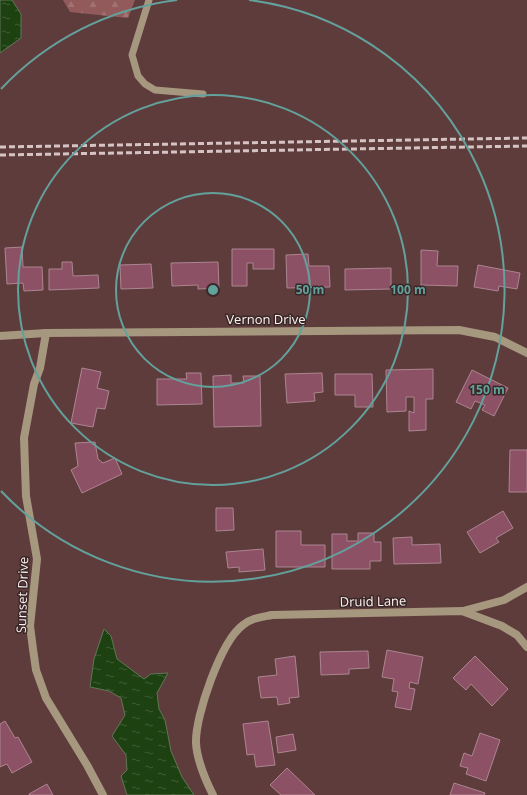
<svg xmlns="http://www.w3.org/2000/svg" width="527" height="795" font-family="'Open Sans',sans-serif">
<defs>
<pattern id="forest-firs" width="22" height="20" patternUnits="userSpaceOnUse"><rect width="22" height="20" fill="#925a5b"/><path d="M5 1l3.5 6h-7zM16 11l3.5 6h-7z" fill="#a27273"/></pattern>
<pattern id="water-ripples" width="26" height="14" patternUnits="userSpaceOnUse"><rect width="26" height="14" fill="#1e4112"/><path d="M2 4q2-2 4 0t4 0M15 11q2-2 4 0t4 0" fill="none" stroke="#405d35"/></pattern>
</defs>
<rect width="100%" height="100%" fill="#5f3c3c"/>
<path fill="url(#forest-firs)" d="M 63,0 L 135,0 L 128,18 L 70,12 Z"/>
<g fill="url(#water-ripples)" stroke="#617655">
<path d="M 0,0 L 12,0 L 21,14 L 21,38 L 0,53 Z"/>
<path d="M 104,629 L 111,636 L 117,659 L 144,679 L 151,674 L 168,673 L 157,693 L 159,709 L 165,720 L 171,751 L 182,777 L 194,795 L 127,795 L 121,776 L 127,770 L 126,755 L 112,736 L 125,715 L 121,698 L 109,691 L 90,687 L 94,659 Z"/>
</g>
<g fill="#8d5165" stroke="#ac8591">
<path d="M 22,247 L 23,267 L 42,267 L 43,290 L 24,291 L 23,283 L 7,284 L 5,248 Z"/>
<path d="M 232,249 L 274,249 L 274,269 L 253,269 L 253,263 L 247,263 L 247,286 L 232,286 Z"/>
<path d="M 421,250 L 438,251 L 437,266 L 458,266 L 457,286 L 421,285 Z"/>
<path d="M 308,254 L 309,266 L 329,266 L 330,287 L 287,288 L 286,255 Z"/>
<path d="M 62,262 L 72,262 L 73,276 L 98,275 L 99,288 L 49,290 L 49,269 L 62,269 Z"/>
<path d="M 218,262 L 219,288 L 198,289 L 198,285 L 172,286 L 171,263 Z"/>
<path d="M 151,264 L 153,288 L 121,289 L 120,265 Z"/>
<path d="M 478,265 L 520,273 L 517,289 L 499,286 L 498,291 L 474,287 Z"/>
<path d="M 391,268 L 391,289 L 345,290 L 345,269 Z"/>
<path d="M 82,368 L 101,372 L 97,388 L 109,391 L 105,409 L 97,408 L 93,427 L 71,423 Z"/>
<path d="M 433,369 L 433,399 L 426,399 L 426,430 L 409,431 L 409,411 L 414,413 L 414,397 L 406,397 L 406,411 L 387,412 L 386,370 Z"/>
<path d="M 472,370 L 508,388 L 494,416 L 482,410 L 485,405 L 475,401 L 471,409 L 456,402 Z"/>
<path d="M 186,373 L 201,373 L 202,404 L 157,405 L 157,379 L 187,379 Z"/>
<path d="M 322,373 L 323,392 L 314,393 L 315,401 L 287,403 L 285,374 Z"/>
<path d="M 335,374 L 372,374 L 373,407 L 355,407 L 355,395 L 335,395 Z"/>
<path d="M 231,375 L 231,383 L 244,383 L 243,376 L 260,376 L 261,426 L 214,427 L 213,376 Z"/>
<path d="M 95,442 L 98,459 L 103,463 L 115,458 L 122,474 L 82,493 L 71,470 L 78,466 L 75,443 Z"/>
<path d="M 510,450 L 527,450 L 527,492 L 509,492 Z"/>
<path d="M 216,508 L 233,508 L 234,530 L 216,531 Z"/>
<path d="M 503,511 L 513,528 L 496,538 L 499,542 L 480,553 L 467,532 Z"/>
<path d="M 276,531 L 301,531 L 301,545 L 325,545 L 325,567 L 276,567 Z"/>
<path d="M 358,533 L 374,533 L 374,542 L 381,542 L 381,561 L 370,561 L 370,569 L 332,569 L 332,534 L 347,534 L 347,541 L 358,541 Z"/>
<path d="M 412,537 L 412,545 L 440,544 L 441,563 L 394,564 L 393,538 Z"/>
<path d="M 263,549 L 265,570 L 239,572 L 239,567 L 228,568 L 226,552 Z"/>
<path d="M 387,650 L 423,657 L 418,684 L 410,682 L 409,688 L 415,689 L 411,710 L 395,707 L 398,692 L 392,691 L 394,679 L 382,677 Z"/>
<path d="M 368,651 L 369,668 L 349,669 L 349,674 L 321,675 L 320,652 Z"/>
<path d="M 295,656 L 299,697 L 289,698 L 290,703 L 278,705 L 277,697 L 261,698 L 258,677 L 277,675 L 275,659 Z"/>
<path d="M 475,656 L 508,689 L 492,706 L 471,684 L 466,690 L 453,678 Z"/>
<path d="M 5,721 L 15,738 L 18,737 L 32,762 L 12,773 L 7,764 L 0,767 L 0,724 Z"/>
<path d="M 268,721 L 275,765 L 256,767 L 254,754 L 247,755 L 243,724 Z"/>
<path d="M 480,733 L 500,740 L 486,781 L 466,774 L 468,768 L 460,766 L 464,753 L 472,756 Z"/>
<path d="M 293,734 L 296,750 L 278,753 L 276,737 Z"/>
<path d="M 287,768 L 315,795 L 281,795 L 270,785 Z"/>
<path d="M 454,783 L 485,793 L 484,795 L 450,795 Z"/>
<path d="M 47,784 L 53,795 L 29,795 L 29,794 Z"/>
</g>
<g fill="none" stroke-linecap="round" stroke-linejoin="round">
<path stroke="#a6977f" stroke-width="7" d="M 149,0 L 132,55 L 138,76 L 145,84 L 155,90 L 203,94"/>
<g stroke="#a6977f" stroke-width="8">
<path d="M 46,333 L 40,368 L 34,384 L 24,438 L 26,496 L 37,559 L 30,626 L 33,649 L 36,670 L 46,698 L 87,765 L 103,795"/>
<path d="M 0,336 L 46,333 L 459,330 L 495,337 L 527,353"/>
<path d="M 463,611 L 504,600 L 527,587"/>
<path d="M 213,795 C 205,779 197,761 196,743 C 195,716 221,641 243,625 C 251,618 262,617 272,615 L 462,611 L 502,626 L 517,635 L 527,647"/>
</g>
<g stroke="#d6c3c3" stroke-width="3" stroke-dasharray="6 3" stroke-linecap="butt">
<path d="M 0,147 L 527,138"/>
<path d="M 0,155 L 527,146"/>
</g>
</g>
<g fill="none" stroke="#63a19c" stroke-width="2">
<circle cx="213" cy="290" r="97"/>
<circle cx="213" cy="290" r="195"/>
<path d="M1 89A292 292 0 0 1 177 0M249 0A292 292 0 1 1 1 491"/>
</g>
<g text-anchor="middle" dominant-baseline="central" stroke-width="3" stroke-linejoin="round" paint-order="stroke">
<g font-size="13" fill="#fef0f0" stroke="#392828">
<text x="266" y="319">Vernon Drive</text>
<text transform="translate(22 595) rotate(-88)">Sunset Drive</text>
<text transform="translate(373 601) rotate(-1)">Druid Lane</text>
</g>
</g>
<circle cx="213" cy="290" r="6" fill="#63a19c" stroke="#392828" stroke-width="2"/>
<g font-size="12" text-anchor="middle" font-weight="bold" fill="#63a19c" stroke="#392828" stroke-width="3" stroke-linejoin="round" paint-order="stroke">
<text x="310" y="294">50 m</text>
<text x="408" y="294">100 m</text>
<text x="487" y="394">150 m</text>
</g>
</svg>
